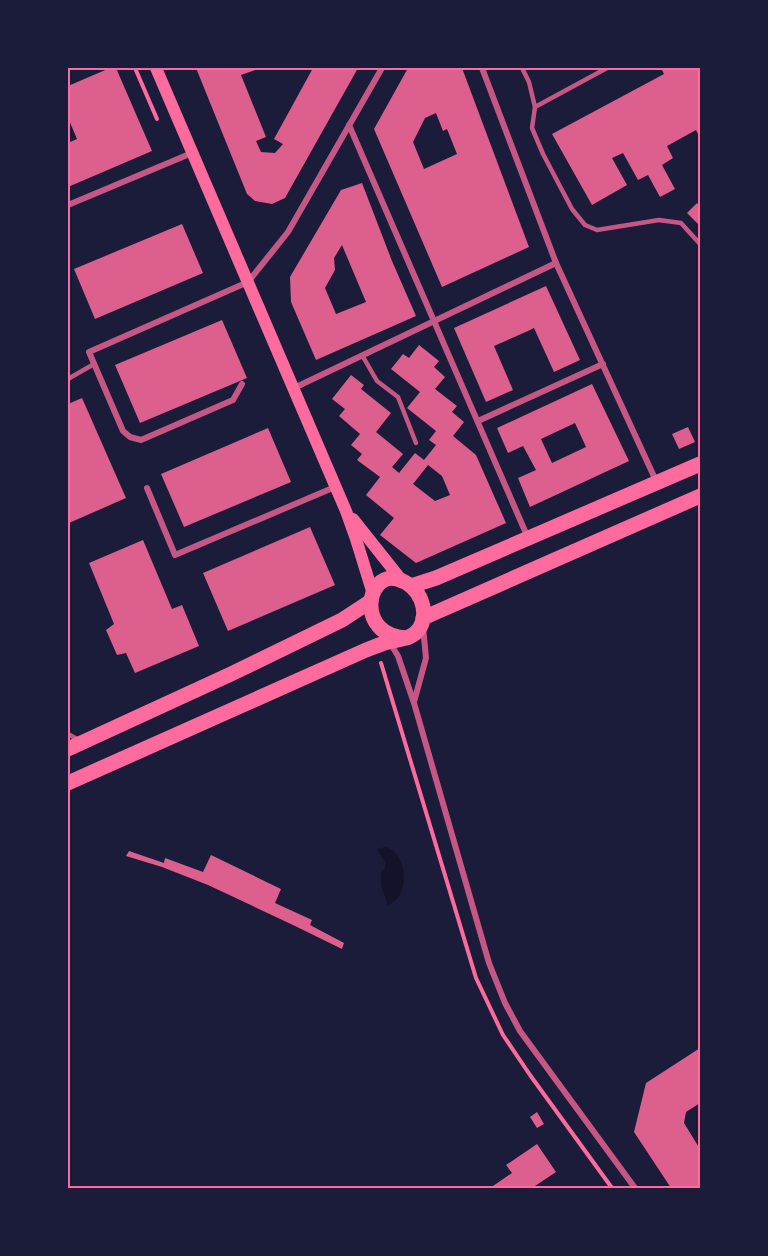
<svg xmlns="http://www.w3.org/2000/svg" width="768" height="1256" font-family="'Source Sans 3',sans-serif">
<rect width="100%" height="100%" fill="#1b1b3a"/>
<path fill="#12122b" d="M 386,847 C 389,849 392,849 394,852 C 408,864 408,898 388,905 L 381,885 L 381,874 L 385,868 L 385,862 L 377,849 Z"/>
<g fill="#dd5f8e" fill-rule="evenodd">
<path d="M 110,68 L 116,68 L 152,151 L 68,187 L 68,143 L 77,139 L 69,120 L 68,120 L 68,86 Z"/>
<path d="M 196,68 L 261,68 L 241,75 L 266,137 L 256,141 L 261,152 L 275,153 L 283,144 L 274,139 L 313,68 L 358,68 L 285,198 L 272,204 L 255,201 L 247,194 Z"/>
<path d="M 408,68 L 462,68 L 529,247 L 442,287 L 374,129 ZM 436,113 L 443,131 L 447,129 L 457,154 L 424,169 L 413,142 L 425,118 Z"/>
<path d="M 661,68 L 700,68 L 700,138 L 696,130 L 667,146 L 673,158 L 662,165 L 675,189 L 660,197 L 648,175 L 638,180 L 623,153 L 612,158 L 627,185 L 592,205 L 552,134 L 664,74 Z"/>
<path d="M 362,183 L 392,261 L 416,316 L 316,360 L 291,302 L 290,277 L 341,190 ZM 342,245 L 366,302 L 336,314 L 325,288 L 335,270 L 334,258 Z"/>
<path d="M 697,203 L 700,207 L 700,226 L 687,213 Z"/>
<path d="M 182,224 L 203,273 L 95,319 L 74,269 Z"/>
<path d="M 546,286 L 580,360 L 554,372 L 534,328 L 528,331 L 494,346 L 513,390 L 486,402 L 454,328 Z"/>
<path d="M 222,320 L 247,378 L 140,423 L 115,365 Z"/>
<path d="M 419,345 L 439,361 L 434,367 L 445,377 L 435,389 L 457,406 L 452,412 L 464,422 L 453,436 L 476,455 L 506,523 L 416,563 L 380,535 L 394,518 L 366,495 L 380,477 L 357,460 L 362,454 L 351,445 L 360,434 L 339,416 L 345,409 L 332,399 L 351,375 L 364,385 L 361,389 L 391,413 L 376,432 L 403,454 L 392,467 L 399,473 L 415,453 L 424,460 L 436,445 L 429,440 L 436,431 L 407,408 L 420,392 L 391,369 L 403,354 L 409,358 ZM 428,465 L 442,476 L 450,495 L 435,501 L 413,484 Z"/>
<path d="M 592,384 L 629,461 L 530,507 L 518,478 L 536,470 L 523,446 L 508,453 L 497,428 ZM 575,423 L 586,447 L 552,463 L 541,439 Z"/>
<path d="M 82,398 L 126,498 L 69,523 L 68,520 L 68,404 Z"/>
<path d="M 688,427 L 695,442 L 679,449 L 672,434 Z"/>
<path d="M 268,428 L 291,482 L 184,527 L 161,474 Z"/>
<path d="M 310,527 L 335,585 L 228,631 L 203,573 Z"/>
<path d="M 143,540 L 172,609 L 182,605 L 199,646 L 135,673 L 126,653 L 117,655 L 106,630 L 114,624 L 89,563 Z"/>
<path d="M 129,851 L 164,863 L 165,858 L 203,872 L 211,855 L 281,889 L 275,903 L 312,920 L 310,925 L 344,943 L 342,949 L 293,925 L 208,885 L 162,867 L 126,856 Z"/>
<path d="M 700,1048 L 700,1103 L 686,1112 L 684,1123 L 700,1149 L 700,1188 L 671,1188 L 634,1132 L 646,1083 Z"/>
<path d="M 537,1112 L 544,1124 L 537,1128 L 530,1117 Z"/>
<path d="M 537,1144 L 556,1172 L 532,1188 L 490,1188 L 512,1173 L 506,1165 Z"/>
</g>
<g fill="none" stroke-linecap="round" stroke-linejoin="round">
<g stroke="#ff6b9d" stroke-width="4">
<path d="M 135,68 L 157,119"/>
<path d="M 381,663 L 476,978 L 503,1035 L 530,1075 L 612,1188"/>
</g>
<g stroke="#c65784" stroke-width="4.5">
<path d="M 522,68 L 529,82 L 535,107 L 532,128 L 543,154 L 572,209 L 585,225 L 597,230 L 659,220 L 681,223 L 700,244"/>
<path d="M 535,107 L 607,68"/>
<path d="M 362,355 L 377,381 L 398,397 L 416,443"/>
<path d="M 68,379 L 94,364"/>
<path d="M 68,734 L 77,739"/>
</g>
<g stroke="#c65784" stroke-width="6">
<path d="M 482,68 L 556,263 L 657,483"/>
<path d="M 349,125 L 528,538"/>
<path d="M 68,205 L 192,153"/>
<path d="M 242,384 L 233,400 L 141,440 L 130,437 L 123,431 L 89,352 L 248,282 L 288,232 L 382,68"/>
<path d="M 294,388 L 556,263"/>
<path d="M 478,421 L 603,364"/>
<path d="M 147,488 L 175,555 L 335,487"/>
<path d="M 390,643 L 398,656 L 414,703 L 489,963 L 505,1003 L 520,1031 L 635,1188"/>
<path d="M 414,702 L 426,658 L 423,627"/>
</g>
<g stroke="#ff6b9d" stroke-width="12">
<path d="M 156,68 L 346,511 L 356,539 L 373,594"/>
<path d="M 353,519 L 403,582"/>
</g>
<g stroke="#ff6b9d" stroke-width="15">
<path d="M 411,586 L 436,578 L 700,464"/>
<path d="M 423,618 L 700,496"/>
<path d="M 68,749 L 231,674 L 342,620 L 371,601"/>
<path d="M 68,783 L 366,650 C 374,647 381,644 388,642 C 394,640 400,640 406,638 C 423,633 427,615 421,600 C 417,590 408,582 397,579 C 366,571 355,636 407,638"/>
</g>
</g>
<rect width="768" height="1256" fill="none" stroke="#1b1b3a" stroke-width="138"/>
<rect x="69" y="69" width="630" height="1118" fill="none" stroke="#ff6b9d" stroke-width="2"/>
</svg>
